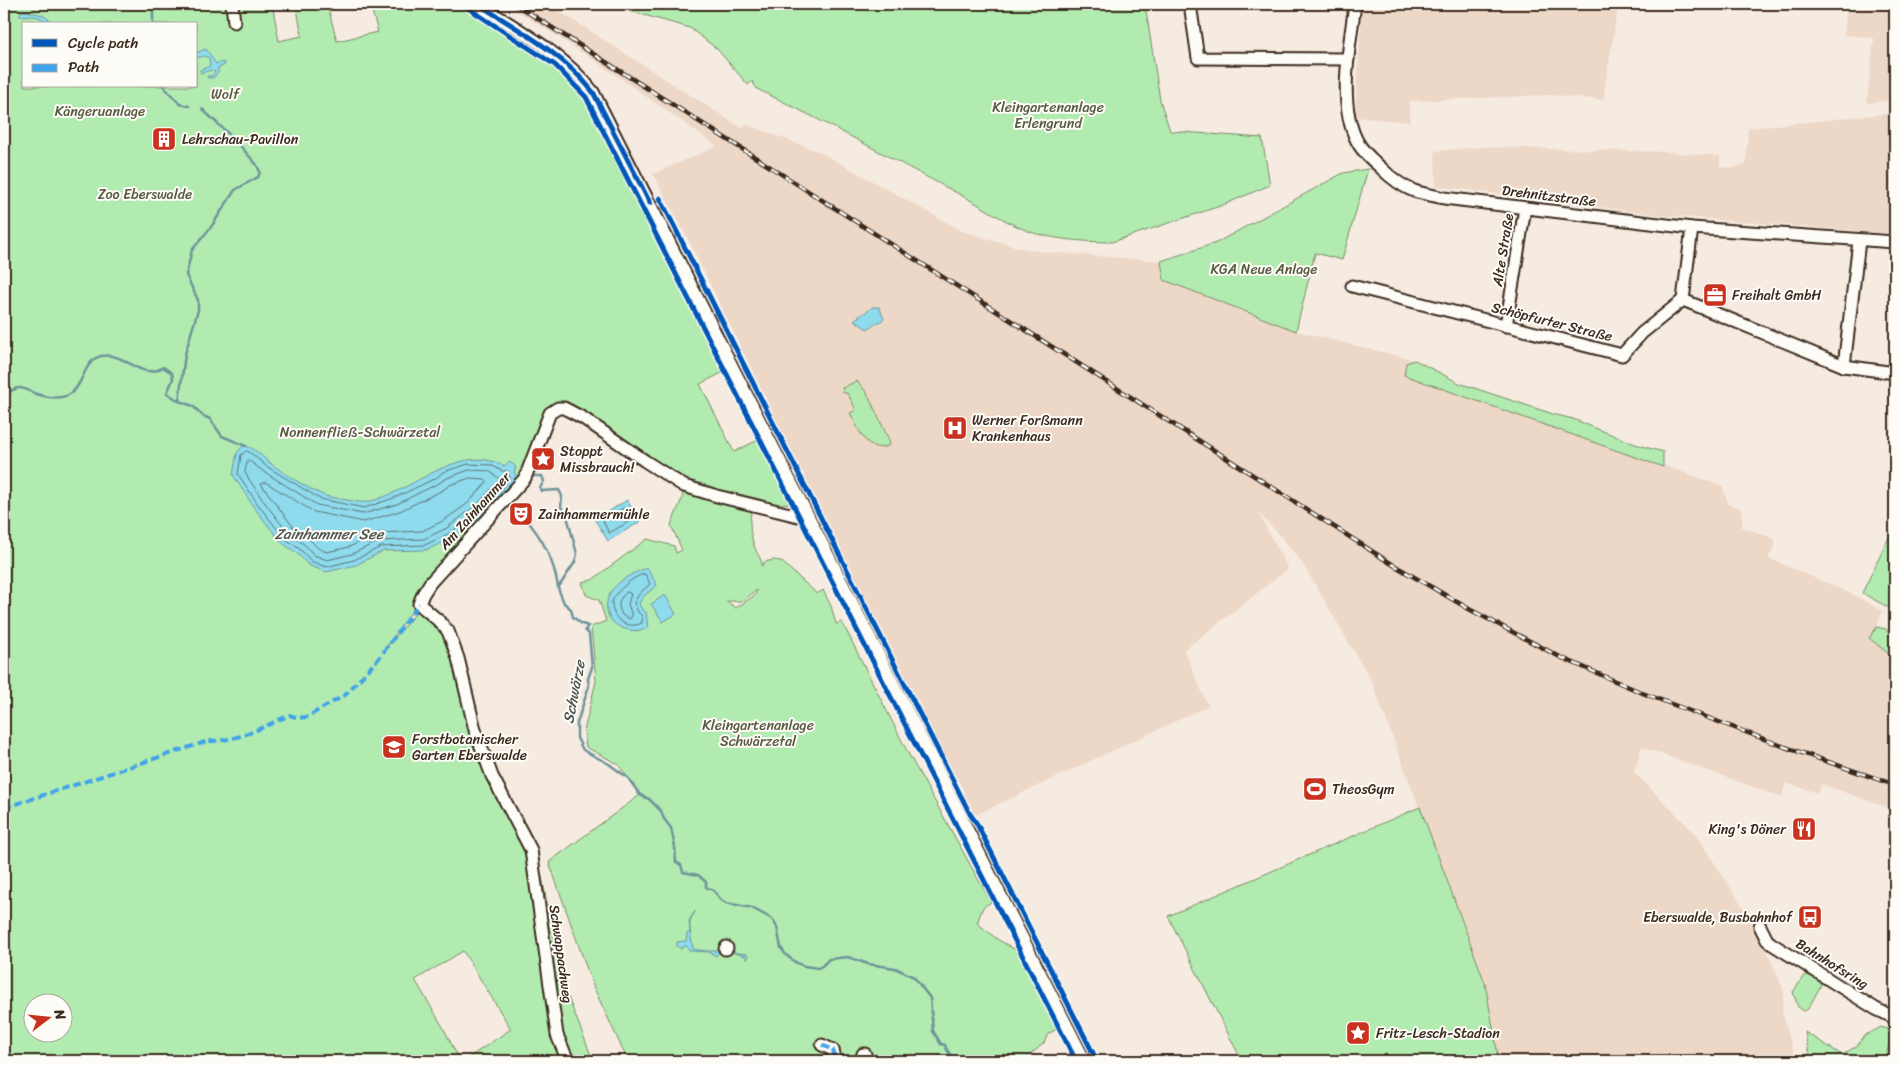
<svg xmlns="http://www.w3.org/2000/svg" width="1899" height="1065" font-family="Sriracha,sans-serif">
<rect width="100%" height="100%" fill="#f6ebe1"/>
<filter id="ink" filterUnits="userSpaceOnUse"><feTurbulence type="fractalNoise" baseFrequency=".02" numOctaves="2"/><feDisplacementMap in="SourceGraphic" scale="10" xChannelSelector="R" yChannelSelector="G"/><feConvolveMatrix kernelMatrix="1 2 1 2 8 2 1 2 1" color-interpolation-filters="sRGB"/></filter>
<g filter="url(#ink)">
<g fill="#edd7c7">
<path d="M 507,4 L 548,4 L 743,129 L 745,124 L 820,152 L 962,231 L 1021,248 L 1044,252 L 1161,261 L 1164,280 L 1296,331 L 1415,360 L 1406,363 L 1405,375 L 1722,486 L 1729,505 L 1739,507 L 1742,512 L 1742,527 L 1775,539 L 1774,549 L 1768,558 L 1852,594 L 1882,611 L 1877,627 L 1869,638 L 1895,659 L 1895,810 L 1821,784 L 1818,793 L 1786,783 L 1781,797 L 1642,747 L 1634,772 L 1695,833 L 1759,932 L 1784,991 L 1782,1011 L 1796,1061 L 1499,1061 L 1485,983 L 1372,682 L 1304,566 L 1279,534 L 1258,512 L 1288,569 L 1184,650 L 1208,706 L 969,818 L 690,243 L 653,174 L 717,146 L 594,60 Z"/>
<path d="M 1362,4 L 1587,4 L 1618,7 L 1603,100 L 1549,95 L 1410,101 L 1410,122 L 1355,117 Z"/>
<path d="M 1847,4 L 1895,4 L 1895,100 L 1867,103 L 1874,38 L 1844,35 Z"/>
<path d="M 1895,110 L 1895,234 L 1660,215 L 1436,186 L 1435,151 L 1483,147 L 1665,152 L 1720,156 L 1720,167 L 1732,168 L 1746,165 L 1748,128 L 1885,114 Z"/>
</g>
<g fill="#b2ebaf" stroke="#768a66" fill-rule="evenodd">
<path d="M 4,4 L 272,4 L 279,41 L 302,36 L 296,4 L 327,4 L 337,41 L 378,32 L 370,4 L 458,4 L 554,67 L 584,98 L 724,372 L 700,384 L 734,452 L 758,440 L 790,503 L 771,505 L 685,485 L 556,406 L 521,479 L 417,604 L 385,649 L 420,608 L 446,633 L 472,729 L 528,854 L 540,868 L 564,987 L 591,1055 L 583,1061 L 467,1061 L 465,1060 L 511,1029 L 463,951 L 415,980 L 443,1027 L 460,1061 L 4,1061 ZM 24,24 L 196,24 L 196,86 L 24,86 ZM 32,1002 L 62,1002 L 62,1032 L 32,1032 Z"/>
<path d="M 619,4 L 1145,4 L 1160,100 L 1170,131 L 1262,138 L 1270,185 L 1223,205 L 1112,242 C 1088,242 1061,240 1037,234 C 1009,226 985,207 959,194 C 892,159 826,122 757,89 L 752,81 L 748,85 L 717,49 L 690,28 L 630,11 Z"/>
<path d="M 1368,169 L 1342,260 L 1315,253 L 1296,331 L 1164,280 L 1161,261 L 1216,243 L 1343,173 Z"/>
<path d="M 1415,360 L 1459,383 L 1553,414 L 1573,419 L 1635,444 L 1663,452 L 1663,467 L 1404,375 L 1406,363 Z"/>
<path d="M 857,381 L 867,393 L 889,440 L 890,445 C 867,456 859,429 850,413 L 856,410 L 848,394 L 843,392 L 842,388 Z"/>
<path d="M 684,488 L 752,507 C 749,523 749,532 755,548 C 757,554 762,559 762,566 L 764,562 L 774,560 L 781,561 L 817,594 L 823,590 L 831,606 L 836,624 L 842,622 L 908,753 L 991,902 L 983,907 L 977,923 L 997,939 L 1016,950 L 1057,1029 L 1048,1034 L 1044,1043 L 1023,1061 L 628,1061 L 593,986 L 549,862 L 640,795 L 618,764 L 586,747 L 584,731 L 596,681 L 591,627 L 606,621 L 599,600 L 586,595 L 582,582 L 592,580 L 647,539 L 674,546 L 676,553 L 682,550 L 671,525 L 682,499 ZM 757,590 L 755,595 L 736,608 L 726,601 C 747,602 741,601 757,590 Z"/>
<path d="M 1895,525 L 1895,611 L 1862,593 Z"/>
<path d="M 1877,627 L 1886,629 L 1895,645 L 1895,659 L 1869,638 Z"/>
<path d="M 1420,807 L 1485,983 L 1499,1061 L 1242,1061 L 1168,916 Z"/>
<path d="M 1806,975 L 1818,978 L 1821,985 L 1808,1009 L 1804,1011 L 1798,1007 L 1793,992 L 1803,977 Z"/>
<path d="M 1881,1027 L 1892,1031 L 1885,1061 L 1817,1061 L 1816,1059 L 1809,1056 L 1805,1032 L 1842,1055 L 1858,1045 L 1864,1036 Z"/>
</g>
<g fill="#8edbee" stroke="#6d949b">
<path d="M 24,11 C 37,13 44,14 53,23 L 49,24 C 40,15 31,15 20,16 L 20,13 Z"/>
<path d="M 206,49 L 216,64 L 223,62 L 225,65 L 218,68 L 218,73 L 213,78 L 208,78 L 207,76 L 212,76 L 215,72 L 212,70 L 201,73 L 200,70 L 210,66 L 209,58 L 204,56 L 196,58 L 196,53 Z"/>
<path d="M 873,307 L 879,307 L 884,319 L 867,329 L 854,320 Z"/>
<path d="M 244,445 C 256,449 259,454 269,462 C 283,473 305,487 321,494 C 328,498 339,498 347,500 C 353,501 360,503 366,502 C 412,494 457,441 504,466 L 510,462 L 516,467 L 514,473 L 518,476 L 505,491 L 505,495 L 503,493 L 502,494 L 503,496 L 501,498 L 499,497 L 479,518 L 453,538 L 426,550 L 383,551 L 356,565 L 326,572 L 308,565 L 298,554 L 281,542 L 253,506 L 233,475 L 237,453 Z"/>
<path d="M 627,500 L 640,522 L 608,541 L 595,520 Z"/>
<path d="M 647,568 L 657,585 L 643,597 L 639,603 L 642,610 L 646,612 L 648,628 C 630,636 603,625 607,602 C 609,585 633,572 647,568 Z"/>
<path d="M 665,595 L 676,614 L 663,622 L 651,604 Z"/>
<path d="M 695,911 C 694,915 690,918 690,923 C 689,927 692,943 693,949 L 705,951 L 719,951 L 722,948 L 730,948 L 736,953 L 747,954 L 749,957 L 746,960 L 746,956 L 734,953 L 730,949 L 721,950 L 716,956 L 709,952 L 689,951 L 686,945 L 681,949 L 677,946 L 677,942 L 686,941 L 687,934 L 690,932 L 689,921 Z"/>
</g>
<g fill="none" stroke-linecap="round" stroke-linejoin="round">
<g stroke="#5c7171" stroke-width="1">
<path d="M 247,451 L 252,454 L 266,466 L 320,499 L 364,508 L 394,498 L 436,478 L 443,472 L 468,464 L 491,465 L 502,471 L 508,471 L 510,478 L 500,492 L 495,494 L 484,507 L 450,533 L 425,545 L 381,547 L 354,560 L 326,567 L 311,561 L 301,550 L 284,538 L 257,503 L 238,474 L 241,455 Z"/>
<path d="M 248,460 L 263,471 L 317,505 L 363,514 L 397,504 L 439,483 L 447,478 L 469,470 L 489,471 L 500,479 L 479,503 L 447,528 L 424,539 L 379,541 L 352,554 L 327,560 L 314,555 L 305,545 L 289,534 L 262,499 L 245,473 Z"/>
<path d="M 470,478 L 485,479 L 487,482 L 467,504 L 443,521 L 422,531 L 379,533 L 349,547 L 327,552 L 319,549 L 310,540 L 294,528 L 261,484 L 265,482 L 314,512 L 364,522 L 400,511 L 443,490 L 450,485 Z"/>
<path d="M 624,508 L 632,520 L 609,533 L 603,521 Z"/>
<path d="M 643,574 L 646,575 L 650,584 L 639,594 L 634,603 L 638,612 L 642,616 L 642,623 C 626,630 611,619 612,601 C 618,590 631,578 643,574 Z"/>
<path d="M 627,592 L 631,594 L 628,604 L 632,616 L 630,619 L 622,615 C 617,605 618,599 627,592 Z"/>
</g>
<g stroke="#6d949b" stroke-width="2.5">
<path d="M 151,4 L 153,11 L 153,24"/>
<path d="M 163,86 L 180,104 L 189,106"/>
<path d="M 4,395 C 8,393 13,389 18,388 C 26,387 32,394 40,395 C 49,398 62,399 70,394 C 84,385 83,361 101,356 C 123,352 135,373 152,371 C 156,371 160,369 163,367 L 172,373 L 173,379 L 167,393 L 179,401 L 193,406 L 203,416 L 210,419 L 222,436 L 246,446"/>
<path d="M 179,401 L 185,354 L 198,310 L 198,300 L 186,275 L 192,250 L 211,227 L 235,190 L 258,177 L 260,172 L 257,165 L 235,140 L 202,109"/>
<path d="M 532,476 L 542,476 L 544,481 L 540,488 L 541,491 L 559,490 L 562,496 L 561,507 L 567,516 L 577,554 L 575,562 L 558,588 L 564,603 L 571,609 L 573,617 L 582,624 L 588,626 L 585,630 L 589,634 L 592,667 L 588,679 L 589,686 L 577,723 L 577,738 L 583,750 L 609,764 L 628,778 L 640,795 L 649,799 L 661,811 L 664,819 L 671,828 L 675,847 L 676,862 L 681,865 L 683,872 L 698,875 L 706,882 L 706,887 L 714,891 L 721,900 L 726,903 L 752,908 L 772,919 L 777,927 L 781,948 L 786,955 L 795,962 L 804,966 L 818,968 L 822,966 L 829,959 L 848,957 L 868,964 L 895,968 L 914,977 L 930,998 L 933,1031 L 941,1044 L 945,1045 C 946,1051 952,1054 952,1061"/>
<path d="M 525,518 C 542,537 554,561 558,587"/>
</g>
<defs>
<g id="minor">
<path d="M 232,4 L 234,22"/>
<path d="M 478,4 C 518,30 563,53 593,92 L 1085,1061"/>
<path d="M 1190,4 L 1198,58 L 1348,59"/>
<path d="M 1355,4 C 1350,45 1337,102 1357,141 C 1362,151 1371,159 1380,167 C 1390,177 1401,186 1414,191 C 1424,194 1435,196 1444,198 L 1692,228 L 1895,242"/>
<path d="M 1352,286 L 1622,355 L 1642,333 L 1683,300 L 1844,366 L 1895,373"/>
<path d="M 1683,300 L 1692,228"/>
<path d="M 1506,326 L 1525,208"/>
<path d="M 1844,366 L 1859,241"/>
<path d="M 1760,926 L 1767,940 L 1772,944 L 1876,1009 L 1895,1018"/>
<path d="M 726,947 L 727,948 L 726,949 L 725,949 Z"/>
<path d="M 822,1045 L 833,1050 L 834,1054 L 833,1061"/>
<path d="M 863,1054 L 865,1054 L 864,1057 L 862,1057 Z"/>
<path d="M 568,1061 L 557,1035 L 531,850 L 492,776 L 475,730 L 458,658 L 448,631 L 439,621 L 419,604 L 423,594 L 430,583 L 525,478 L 548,418 L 550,413 L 558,408 L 564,408 L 583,418 L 645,461 L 684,486 L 717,496 L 798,516 L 808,516"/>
</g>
</defs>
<use href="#minor" stroke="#3b2a1e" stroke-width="15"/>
<use href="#minor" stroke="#fdfcf7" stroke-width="11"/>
<defs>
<path id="rail" d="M 515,4 L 1245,470 L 1392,564 L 1469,609 L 1560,657 L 1645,694 L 1785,747 L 1895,785"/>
</defs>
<use href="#rail" stroke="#3b2a1e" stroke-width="4.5"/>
<use href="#rail" stroke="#fdfcf7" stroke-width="2.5" stroke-dasharray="8" stroke-linecap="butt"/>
<g stroke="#3fa3ea" stroke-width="4" stroke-dasharray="8 4" stroke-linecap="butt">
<path d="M 4,808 L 208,741 C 236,742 265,726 290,715 L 298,718 L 307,717 L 345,695 L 379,658 L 419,604"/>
<path d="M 822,1045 L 833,1050 L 834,1054 L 833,1061"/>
</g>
<defs>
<g id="cycleway">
<path d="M 462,4 L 555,65 L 586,97 L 1076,1061"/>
<path d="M 478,4 C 518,30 563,53 593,92 L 650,203"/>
<path d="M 660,198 L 970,814 L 977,824 L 1097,1061"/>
</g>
</defs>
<use href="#cycleway" stroke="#fdfcf7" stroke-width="8"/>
<use href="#cycleway" stroke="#0057b8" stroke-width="5"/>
</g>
</g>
<defs>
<symbol id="building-square" viewBox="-11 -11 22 22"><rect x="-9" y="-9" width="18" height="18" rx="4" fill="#c8321e" stroke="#fdfcf7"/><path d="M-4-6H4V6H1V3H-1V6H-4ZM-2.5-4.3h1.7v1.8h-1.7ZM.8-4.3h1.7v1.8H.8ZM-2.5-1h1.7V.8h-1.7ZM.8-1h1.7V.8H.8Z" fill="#fff"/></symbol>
<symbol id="office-square" viewBox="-11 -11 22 22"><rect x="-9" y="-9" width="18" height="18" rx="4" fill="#c8321e" stroke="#fdfcf7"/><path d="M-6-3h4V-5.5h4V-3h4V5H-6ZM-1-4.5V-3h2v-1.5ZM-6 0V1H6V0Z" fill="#fff"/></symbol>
<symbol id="hospital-square" viewBox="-11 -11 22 22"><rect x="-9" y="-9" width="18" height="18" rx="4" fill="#c8321e" stroke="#fdfcf7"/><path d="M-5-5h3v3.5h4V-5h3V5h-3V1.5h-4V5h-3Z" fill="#fff"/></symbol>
<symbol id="sight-square" viewBox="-11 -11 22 22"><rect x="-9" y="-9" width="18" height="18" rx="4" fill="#c8321e" stroke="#fdfcf7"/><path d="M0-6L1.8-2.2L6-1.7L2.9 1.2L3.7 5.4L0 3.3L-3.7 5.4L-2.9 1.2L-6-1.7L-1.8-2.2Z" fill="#fff"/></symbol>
<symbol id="theatre-square" viewBox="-11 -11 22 22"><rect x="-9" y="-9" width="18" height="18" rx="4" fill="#c8321e" stroke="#fdfcf7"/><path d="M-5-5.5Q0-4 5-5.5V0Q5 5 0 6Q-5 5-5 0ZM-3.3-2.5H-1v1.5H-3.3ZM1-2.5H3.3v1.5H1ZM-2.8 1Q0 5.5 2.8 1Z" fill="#fff"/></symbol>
<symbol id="university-square" viewBox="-11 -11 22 22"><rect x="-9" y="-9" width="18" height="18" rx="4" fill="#c8321e" stroke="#fdfcf7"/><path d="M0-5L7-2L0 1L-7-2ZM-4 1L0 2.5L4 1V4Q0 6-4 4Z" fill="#fff"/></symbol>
<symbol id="stadium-square" viewBox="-11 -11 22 22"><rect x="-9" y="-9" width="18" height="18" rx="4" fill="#c8321e" stroke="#fdfcf7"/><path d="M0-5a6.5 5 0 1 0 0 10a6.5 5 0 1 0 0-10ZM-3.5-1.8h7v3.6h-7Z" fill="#fff"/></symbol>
<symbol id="restaurant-square" viewBox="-11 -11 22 22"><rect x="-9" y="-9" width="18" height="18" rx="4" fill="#c8321e" stroke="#fdfcf7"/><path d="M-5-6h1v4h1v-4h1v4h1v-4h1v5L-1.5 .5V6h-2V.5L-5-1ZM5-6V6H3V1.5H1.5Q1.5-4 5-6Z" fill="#fff"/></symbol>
<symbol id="bus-square" viewBox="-11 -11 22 22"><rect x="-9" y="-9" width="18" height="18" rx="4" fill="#c8321e" stroke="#fdfcf7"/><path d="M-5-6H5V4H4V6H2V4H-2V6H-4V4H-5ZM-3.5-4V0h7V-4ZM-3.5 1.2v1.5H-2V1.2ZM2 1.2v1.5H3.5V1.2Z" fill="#fff"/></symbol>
</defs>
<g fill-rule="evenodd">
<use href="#building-square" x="150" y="125" width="28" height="28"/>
<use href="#office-square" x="1701" y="281" width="28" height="28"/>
<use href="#hospital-square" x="941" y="414" width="28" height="28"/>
<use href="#sight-square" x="529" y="445" width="28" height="28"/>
<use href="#theatre-square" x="507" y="500" width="28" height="28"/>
<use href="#university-square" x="380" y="733" width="28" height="28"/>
<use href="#stadium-square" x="1301" y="775" width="28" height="28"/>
<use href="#restaurant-square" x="1790" y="815" width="28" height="28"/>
<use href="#bus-square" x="1796" y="903" width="28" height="28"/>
<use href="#sight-square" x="1344" y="1019" width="28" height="28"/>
</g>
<g text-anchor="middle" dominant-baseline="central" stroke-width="4" stroke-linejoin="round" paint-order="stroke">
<g font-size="14" fill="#595a42" stroke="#fdfcf7">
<text x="225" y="94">Wolf</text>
<text x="1048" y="107">Kleingartenanlage<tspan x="1048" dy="16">Erlengrund</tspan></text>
<text x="100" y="111">Kängeruanlage</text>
<text x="145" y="194">Zoo Eberswalde</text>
<text x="1264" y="269">KGA Neue Anlage</text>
<text x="360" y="432">Nonnenfließ-Schwärzetal</text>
<text x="758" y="725">Kleingartenanlage<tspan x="758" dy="16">Schwärzetal</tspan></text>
</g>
<g font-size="14" fill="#3b2a1e" stroke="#fdfcf7" text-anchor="start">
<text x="182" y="139">Lehrschau-Pavillon</text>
<text x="1732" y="295">Freihalt GmbH</text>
<text x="972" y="420">Werner Forßmann<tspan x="972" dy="16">Krankenhaus</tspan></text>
<text x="560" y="451">Stoppt<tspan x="560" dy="16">Missbrauch!</tspan></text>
<text x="538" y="514">Zainhammermühle</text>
<text x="412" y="739">Forstbotanischer<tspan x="412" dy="16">Garten Eberswalde</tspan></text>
<text x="1332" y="789">TheosGym</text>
<text x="1786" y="829" text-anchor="end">King's Döner</text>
<text x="1792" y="917" text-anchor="end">Eberswalde, Busbahnhof</text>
<text x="1376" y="1033">Fritz-Lesch-Stadion</text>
</g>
<g font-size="14" fill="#3b2a1e" stroke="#fdfcf7">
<text transform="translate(1549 196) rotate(7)">Drehnitzstraße</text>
<text transform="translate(1503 250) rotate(-81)">Alte Straße</text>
<text transform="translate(1552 322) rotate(14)">Schöpfurter Straße</text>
<text transform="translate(475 511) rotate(-48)">Am Zainhammer</text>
<text transform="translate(561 954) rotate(82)">Schwappachweg</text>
<text transform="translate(1832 964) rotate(32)">Bahnhofsring</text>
</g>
<g font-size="15" font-style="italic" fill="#505652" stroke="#fdfcf7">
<text x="329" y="534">Zainhammer See</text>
<text transform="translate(574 692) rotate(-79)">Schwärze</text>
</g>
</g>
<rect width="1899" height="1065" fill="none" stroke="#fdfcf7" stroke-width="20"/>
<rect x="10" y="10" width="1879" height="1045" fill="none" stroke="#3b2a1e" stroke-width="2" filter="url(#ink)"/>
<rect x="22" y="22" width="175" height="65" fill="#fdfcf7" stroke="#afa8a0"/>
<rect x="32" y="39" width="25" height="8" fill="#0057b8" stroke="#afa8a0"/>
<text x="68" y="48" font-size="15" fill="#3b2a1e">Cycle path</text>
<rect x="32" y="64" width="25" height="8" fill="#3fa3ea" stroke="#afa8a0"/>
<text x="68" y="72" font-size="15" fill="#3b2a1e">Path</text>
<g transform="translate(48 1018) rotate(74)"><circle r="24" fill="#fdfcf7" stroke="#afa8a0"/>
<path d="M0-4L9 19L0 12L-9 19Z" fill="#c8321e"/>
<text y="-8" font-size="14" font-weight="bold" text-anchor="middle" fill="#3b2a1e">N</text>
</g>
</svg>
